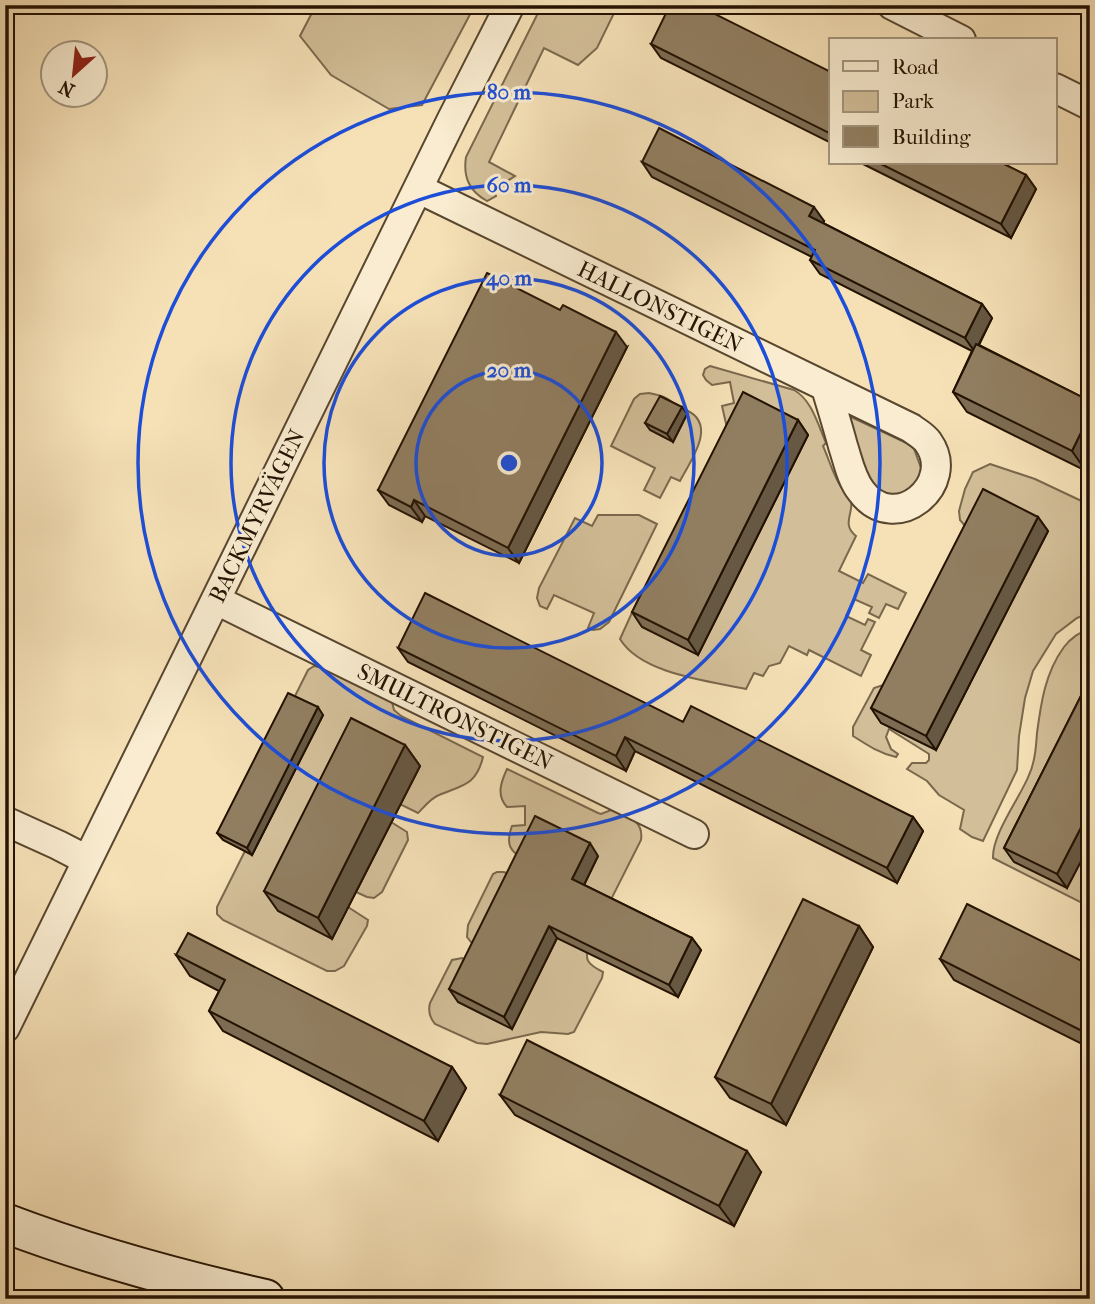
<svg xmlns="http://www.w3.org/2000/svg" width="1095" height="1304" font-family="'IM FELL French Canon',serif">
<rect width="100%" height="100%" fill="#f6e1b7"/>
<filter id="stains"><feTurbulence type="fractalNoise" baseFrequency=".00286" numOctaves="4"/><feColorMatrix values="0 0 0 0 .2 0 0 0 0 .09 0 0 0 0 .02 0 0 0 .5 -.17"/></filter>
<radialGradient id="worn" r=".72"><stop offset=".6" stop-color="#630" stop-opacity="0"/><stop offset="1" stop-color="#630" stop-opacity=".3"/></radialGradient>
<g fill="#d2be98" stroke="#7a684d" stroke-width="2">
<path d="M 316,5 L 475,5 L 422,105 L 389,109 L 331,75 L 300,36 Z"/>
<path d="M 542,5 L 618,5 L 597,48 L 578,65 L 544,48 L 489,162 L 515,176 L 493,190 L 496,196 L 487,201 C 469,191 463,177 466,157 Z"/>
<path d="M 710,366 L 794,390 C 812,400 818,425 826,443 L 823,446 C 829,459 833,475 841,487 C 844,492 850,494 851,500 C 854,513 841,524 856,536 L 839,571 L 863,583 L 868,574 L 906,593 L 898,609 L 886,604 L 879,618 L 869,613 L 872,607 L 854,599 L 846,616 L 865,625 L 868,619 L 875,622 L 861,650 L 871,655 L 861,676 L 809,650 L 807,655 L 789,646 L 780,663 L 769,666 L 763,676 L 754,673 L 746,689 C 709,681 641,674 620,639 L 640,595 L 646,590 L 643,627 L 698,654 L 727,428 L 722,406 L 734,403 L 730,382 L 712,385 L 706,380 L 703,375 L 705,369 Z"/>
<path d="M 649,393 C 670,397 669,400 684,413 L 686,410 C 718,424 691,460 680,481 L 671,477 L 660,498 L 644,490 L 655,468 L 611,446 L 634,399 L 640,394 Z"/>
<path d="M 849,416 L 913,446 L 921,468 L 918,483 L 909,492 L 887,496 L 874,489 L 862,472 Z"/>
<path d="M 990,464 L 1035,479 L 1090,505 L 1090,613 L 1077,618 L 1056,634 L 1033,671 L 1025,698 L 1019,736 L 1017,770 L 983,841 L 972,837 L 960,829 L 964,810 L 939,795 L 927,781 L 907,769 L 912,763 L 926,763 L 929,760 L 929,754 L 889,729 L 886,737 L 891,749 L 898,754 L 896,757 C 879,753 867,745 853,736 L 853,727 L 874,688 L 883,685 L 897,691 L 882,723 L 936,750 L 966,527 L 960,520 L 959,511 L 965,489 L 973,472 Z"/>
<path d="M 598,515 L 639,515 L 657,524 L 609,622 L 600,629 L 593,630 L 588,628 L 594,613 L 554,595 L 547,609 L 540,606 L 537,598 L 539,588 L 575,518 L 592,526 Z"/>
<path d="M 1090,630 L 1090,712 L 1067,888 L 1090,844 L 1090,891 L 1084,904 L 993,858 C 992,834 1020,798 1029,775 C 1035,762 1036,747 1037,733 C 1041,703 1045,673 1064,647 C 1070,639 1080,631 1090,630 Z"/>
<path d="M 314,666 L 330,669 L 392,702 L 394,710 L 401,716 L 483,757 C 476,786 462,785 439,795 C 431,798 424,807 418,813 L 400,804 L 348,907 L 368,920 L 367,926 L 344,966 L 335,971 L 327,971 L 223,920 L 217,914 L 217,907 L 245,851 L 252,855 L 323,715 L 293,700 L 308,670 Z"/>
<path d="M 507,769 L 598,813 L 601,814 L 611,810 C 627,817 644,819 641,840 L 589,943 C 584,960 587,964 603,972 L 602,978 L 574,1032 L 568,1034 L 541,1032 L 487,1044 L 477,1043 L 435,1024 C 429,1017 428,1011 430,1003 L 452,960 L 462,958 L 476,965 L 458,1002 L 512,1029 L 527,861 C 510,852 505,845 512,826 L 525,825 L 525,806 L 507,807 C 496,795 501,782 507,769 Z"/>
<path d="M 391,822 L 407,832 L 408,840 L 382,892 L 374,898 L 367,897 L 356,892 Z"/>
<path d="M 497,872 L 504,872 L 519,879 L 484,949 L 471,942 L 467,937 L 468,925 L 493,874 Z"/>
</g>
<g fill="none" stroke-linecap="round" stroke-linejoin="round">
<defs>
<g id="street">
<path d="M 892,5 L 961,40"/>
<path d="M 1055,88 L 1089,105"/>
<path d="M 419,189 L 911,428 C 916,432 924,436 928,442 C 958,484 895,537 861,491 C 851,478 848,461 843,446 C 838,427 832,408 826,388"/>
<path d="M 216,600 L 694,834"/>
<path d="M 5,821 L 58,845 L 87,860"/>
<path d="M 5,1028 L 452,119 L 510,5"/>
</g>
<path id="secondary" d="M 5,1223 C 89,1255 177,1279 265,1299"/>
</defs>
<use href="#street" stroke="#58462f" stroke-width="32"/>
<use href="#secondary" stroke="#231202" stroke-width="42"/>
<use href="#street" stroke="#f9ecd0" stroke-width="28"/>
<use href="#secondary" stroke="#f9ecd0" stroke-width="38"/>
</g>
<g fill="#7d6c53" stroke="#231202" stroke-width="2">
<path d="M 651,44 L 831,72 L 831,143 L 661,58 Z"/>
<path d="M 642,162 L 824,221 L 823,223 L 982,304 L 992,318 L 979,345 L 1090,401 L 1086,471 L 967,412 L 953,392 L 972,351 L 820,274 L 810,260 L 812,257 L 652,177 Z"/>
<path d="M 861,163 L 1002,163 L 1026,175 L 1036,189 L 1011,238 Z"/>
<path d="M 627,347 L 519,563 L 425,516 L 422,522 L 389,505 L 378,490 Z"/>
<path d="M 682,407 L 687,414 L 673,442 L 650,430 L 645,423 Z"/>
<path d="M 798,420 L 808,435 L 698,655 L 642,627 L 632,612 Z"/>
<path d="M 1038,517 L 1048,531 L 936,750 L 881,723 L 871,708 Z"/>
<path d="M 398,648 L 683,722 L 913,817 L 923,831 L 897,883 L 635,751 L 626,771 L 408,662 Z"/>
<path d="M 1090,678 L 1067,888 L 1014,862 L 1004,848 Z"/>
<path d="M 323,715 L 252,855 L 223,840 L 217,833 Z"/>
<path d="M 405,745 L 420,766 L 332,939 L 278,911 L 264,891 Z"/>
<path d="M 598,856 L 584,885 L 692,938 L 701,950 L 678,997 L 557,938 L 512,1029 L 458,1002 L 449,989 Z"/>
<path d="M 859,926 L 873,947 L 786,1125 L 730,1098 L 715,1077 Z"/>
<path d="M 176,955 L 452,1067 L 466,1088 L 438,1141 L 223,1031 L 209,1011 L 219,991 L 190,976 Z"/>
<path d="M 940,959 L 1090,965 L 1090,1048 L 954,980 Z"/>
<path d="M 500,1095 L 761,1172 L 734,1226 L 515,1115 Z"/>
</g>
<g fill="#665843" stroke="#231202" stroke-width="2">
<path d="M 1026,175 L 1036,189 L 1011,238 L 1001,224 Z"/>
<path d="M 814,207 L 824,221 L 820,231 L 809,216 Z"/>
<path d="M 982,304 L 992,318 L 975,352 L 965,338 Z"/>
<path d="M 616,332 L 627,347 L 519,563 L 508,548 Z"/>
<path d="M 682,407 L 687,414 L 673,442 L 667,434 Z"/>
<path d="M 1090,414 L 1090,462 L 1086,471 L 1072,451 Z"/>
<path d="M 798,420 L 808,435 L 698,655 L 688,640 Z"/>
<path d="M 414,500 L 425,516 L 422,522 L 411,507 Z"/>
<path d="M 1038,517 L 1048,531 L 936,750 L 926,736 Z"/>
<path d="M 318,707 L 323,715 L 252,855 L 247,848 Z"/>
<path d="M 625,737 L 635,751 L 626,771 L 616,756 Z"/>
<path d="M 405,745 L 420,766 L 332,939 L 318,918 Z"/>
<path d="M 1090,810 L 1090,844 L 1067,888 L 1057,874 Z"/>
<path d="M 913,817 L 923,831 L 897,883 L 887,868 Z"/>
<path d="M 590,843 L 598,856 L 581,891 L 572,879 Z"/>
<path d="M 549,926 L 557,938 L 512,1029 L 504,1017 Z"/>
<path d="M 859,926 L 873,947 L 786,1125 L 771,1104 Z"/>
<path d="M 692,938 L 701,950 L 678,997 L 669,985 Z"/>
<path d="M 452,1067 L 466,1088 L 438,1141 L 424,1121 Z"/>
<path d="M 747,1151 L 761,1172 L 734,1226 L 719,1206 Z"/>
</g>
<g fill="#917e60" stroke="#231202" stroke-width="2">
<path d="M 670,5 L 697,5 L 831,72 L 831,134 L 651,44 Z"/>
<path d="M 659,128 L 814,207 L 809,216 L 982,304 L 965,338 L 810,260 L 815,250 L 642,162 Z"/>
<path d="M 879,163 L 1002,163 L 1026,175 L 1001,224 Z"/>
<path d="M 487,273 L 560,310 L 563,305 L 616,332 L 508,548 L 414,500 L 411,507 L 378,490 Z"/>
<path d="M 976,344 L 1090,401 L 1090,414 L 1072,451 L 953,392 Z"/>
<path d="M 743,392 L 798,420 L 688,640 L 632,612 Z"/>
<path d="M 660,396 L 682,407 L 667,434 L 645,423 Z"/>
<path d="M 983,489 L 1038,517 L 926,736 L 871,708 Z"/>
<path d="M 425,593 L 683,722 L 691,706 L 913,817 L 887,868 L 625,737 L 616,756 L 398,648 Z"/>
<path d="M 1090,678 L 1090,810 L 1057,874 L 1004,848 Z"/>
<path d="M 288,693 L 318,707 L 247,848 L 217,833 Z"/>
<path d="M 351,718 L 405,745 L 318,918 L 264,891 Z"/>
<path d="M 535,816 L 590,843 L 572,879 L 692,938 L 669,985 L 549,926 L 504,1017 L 449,989 Z"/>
<path d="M 803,899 L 859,926 L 771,1104 L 715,1077 Z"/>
<path d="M 967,904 L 1090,965 L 1090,1035 L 940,959 Z"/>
<path d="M 188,933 L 452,1067 L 424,1121 L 209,1011 L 225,980 L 176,955 Z"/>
<path d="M 527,1040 L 747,1151 L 719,1206 L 500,1095 Z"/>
</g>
<g fill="none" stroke="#1d4ed8" stroke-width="3.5">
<circle cx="509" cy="463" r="93"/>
<circle cx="509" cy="463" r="185"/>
<circle cx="509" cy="463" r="278"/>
<circle cx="509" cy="463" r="371"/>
</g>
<g text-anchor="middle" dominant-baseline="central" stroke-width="6" stroke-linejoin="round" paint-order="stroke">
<g font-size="23" fill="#231202" stroke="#f9ecd0">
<text transform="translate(660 307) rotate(26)">HALLONSTIGEN</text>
<text transform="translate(257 516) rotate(-64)">BACKMYRVÄGEN</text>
<text transform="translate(455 717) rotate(26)">SMULTRONSTIGEN</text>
</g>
</g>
<circle cx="509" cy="463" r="10" fill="#1d4ed8" stroke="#f9ecd0" stroke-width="3.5"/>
<g font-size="21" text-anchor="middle" font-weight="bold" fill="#1d4ed8" stroke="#f9ecd0" stroke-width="6" stroke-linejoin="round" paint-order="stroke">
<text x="509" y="99">80 m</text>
<text x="509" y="192">60 m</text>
<text x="509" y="285">40 m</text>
<text x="509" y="377">20 m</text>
</g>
<rect width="1095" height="1304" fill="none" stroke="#f6e1b7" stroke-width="28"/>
<rect x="7" y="7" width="1081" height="1290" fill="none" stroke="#231202" stroke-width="3.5"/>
<rect x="14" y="14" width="1067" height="1276" fill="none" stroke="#231202" stroke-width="2"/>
<rect x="829" y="38" width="228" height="126" fill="#f9ecd0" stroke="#a3957e" stroke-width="2"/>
<rect x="843" y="61" width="35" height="10" fill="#f9ecd0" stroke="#a3957e" stroke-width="2"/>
<text x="892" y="74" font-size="21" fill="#231202">Road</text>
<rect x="843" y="91" width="35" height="21" fill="#d2be98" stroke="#a3957e" stroke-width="2"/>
<text x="892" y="108" font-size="21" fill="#231202">Park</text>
<rect x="843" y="126" width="35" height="21" fill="#917e60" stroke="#a3957e" stroke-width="2"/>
<text x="892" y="144" font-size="21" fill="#231202">Building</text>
<g transform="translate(74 74) rotate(207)"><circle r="33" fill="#f9ecd0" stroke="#a3957e" stroke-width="2"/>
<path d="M0-5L12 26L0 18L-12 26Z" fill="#8f2418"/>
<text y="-10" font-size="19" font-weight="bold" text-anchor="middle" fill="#231202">N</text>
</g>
<rect width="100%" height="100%" filter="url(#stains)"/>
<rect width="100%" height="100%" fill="url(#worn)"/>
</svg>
